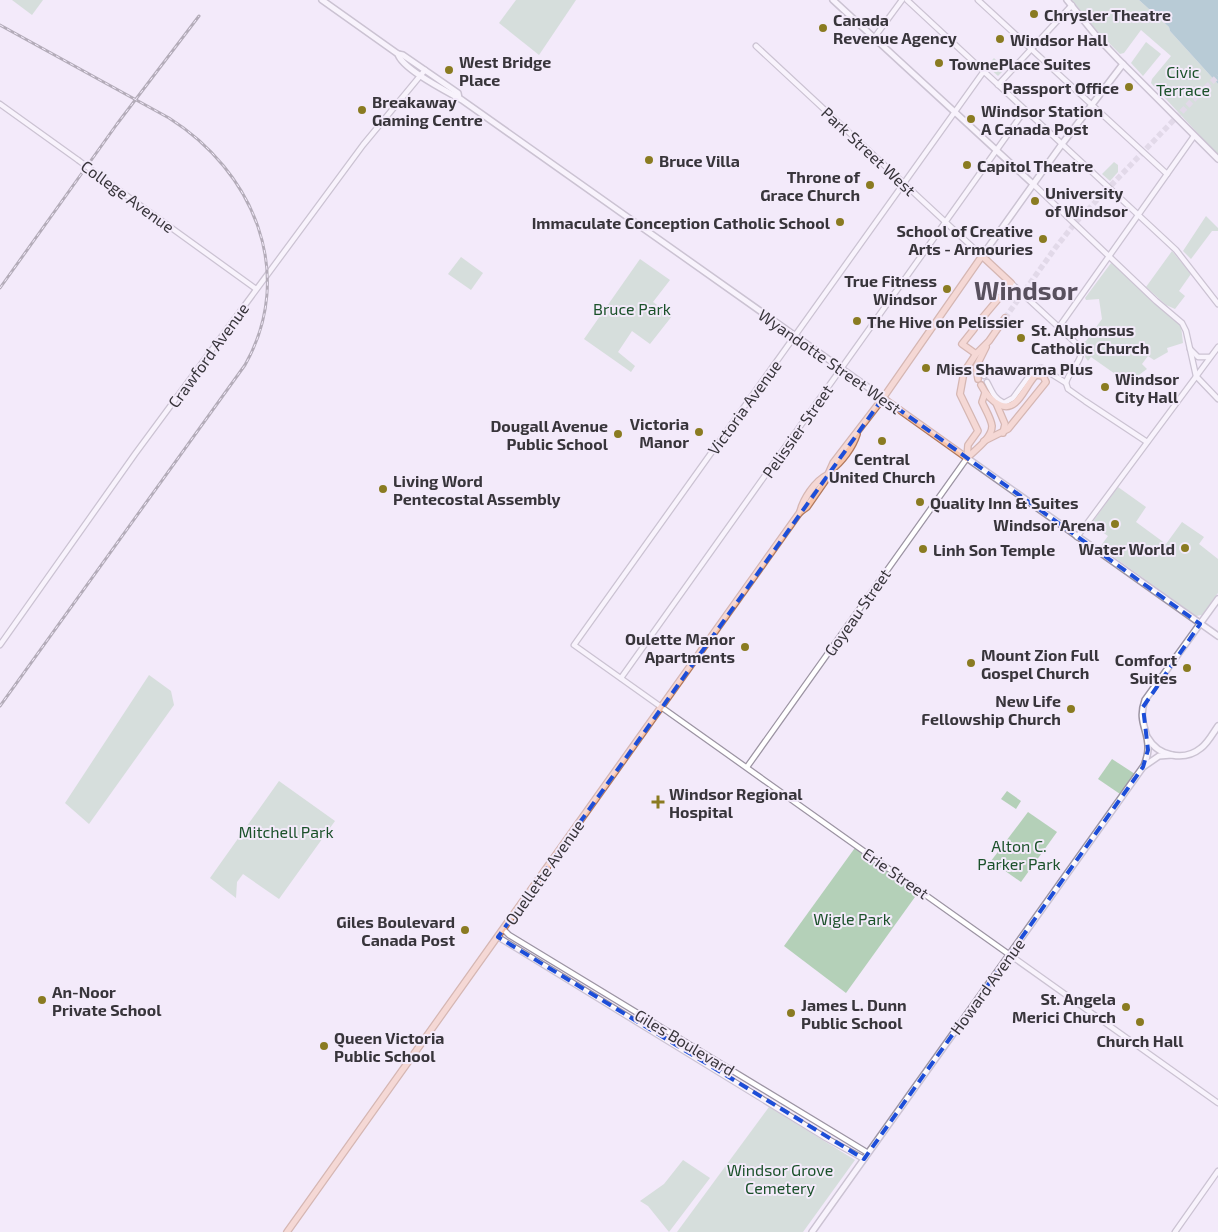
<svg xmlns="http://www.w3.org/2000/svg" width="1218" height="1232" font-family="'Exo 2',sans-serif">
<rect width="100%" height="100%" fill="#f3eafa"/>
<g fill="#b4d0b8">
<path d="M 12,0 L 43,0 L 32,15 Z"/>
<path d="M 516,0 L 576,0 L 539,55 L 499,23 Z"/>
<path d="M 1072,0 L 1139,0 L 1169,27 L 1170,31 L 1218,84 L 1218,155 L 1151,83 L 1152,79 L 1171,56 L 1141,30 L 1124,53 L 1120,54 L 1097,31 Z"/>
<path d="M 1146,42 L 1161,54 L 1143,76 L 1131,63 Z"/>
<path d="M 994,58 L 1005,69 L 998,76 L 987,66 Z"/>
<path d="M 1114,162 L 1118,165 L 1118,172 L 1110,181 L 1102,174 Z"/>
<path d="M 1206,216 L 1218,228 L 1218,231 L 1212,231 L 1191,259 L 1183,251 Z"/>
<path d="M 1172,251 L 1191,274 L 1179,291 L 1185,296 L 1175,309 L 1166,305 L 1146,287 Z"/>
<path d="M 461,257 L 483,273 L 471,290 L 448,274 Z"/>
<path d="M 640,259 L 670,280 L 653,302 L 672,316 L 650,344 L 632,331 L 618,352 L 635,366 L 631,372 L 584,339 Z"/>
<path d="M 1111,263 L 1114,264 L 1178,322 L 1181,326 L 1183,343 L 1167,348 L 1168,352 L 1154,360 L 1148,356 L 1142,364 L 1147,369 L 1128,383 L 1091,357 L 1088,361 L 1085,357 L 1086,350 L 1082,342 L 1086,341 L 1102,319 L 1099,299 L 1086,300 L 1085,298 Z"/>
<path d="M 1118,487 L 1146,507 L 1136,522 L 1166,544 L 1182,522 L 1204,537 L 1199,544 L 1218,559 L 1218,593 L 1202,615 L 1196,616 L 1100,547 L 1108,536 L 1091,524 Z"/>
<path d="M 149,675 L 171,691 L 174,705 L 89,824 L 65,803 Z"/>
<path d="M 1112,759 L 1135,774 L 1120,794 L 1098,779 Z"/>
<path d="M 279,781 L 335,821 L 279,899 L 243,874 L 237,882 L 236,898 L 210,878 Z"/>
<path d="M 1007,791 L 1021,801 L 1016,809 L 1001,799 Z"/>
<path d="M 1028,812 L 1057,832 L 1021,882 L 991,861 Z"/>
<path d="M 857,845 L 920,890 L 846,993 L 784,946 Z"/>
<path d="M 769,1107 L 855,1160 L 803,1232 L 677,1232 Z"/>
<path d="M 683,1160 L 710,1178 L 669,1232 L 648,1206 L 640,1201 L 664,1184 Z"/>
</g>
<path fill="#71a7ab" d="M 1139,0 L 1218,0 L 1218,84 L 1170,31 L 1169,27 Z"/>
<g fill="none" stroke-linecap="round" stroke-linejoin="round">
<path stroke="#cec6d4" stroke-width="5.5" stroke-dasharray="5.5 3" stroke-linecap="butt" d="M 1005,318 L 1056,247 L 1076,222 L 1192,101 L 1218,76"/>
<defs>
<g id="tertiary">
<path d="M 907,0 L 1176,250 L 1218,304"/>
<path d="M 978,0 L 1167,174"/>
<path d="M 874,38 L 902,0"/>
<path d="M 756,46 L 982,256"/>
<path d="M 984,71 L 574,645 L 1218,1103"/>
<path d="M 998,85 L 1072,5"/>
<path d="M 0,104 L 78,160"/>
<path d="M 94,172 L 256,289"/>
<path d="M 1033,184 L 1156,301 L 1182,323 L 1186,331 L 1196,376 L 1218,399"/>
<path d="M 1011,283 L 1080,347 C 1085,360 1069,370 1066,383"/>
<path d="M 1059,327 L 1194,136"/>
<path d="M 1190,349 L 1198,357 L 1210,357"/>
<path d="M 976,367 L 982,371 L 984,376"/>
<path d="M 987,382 C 992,391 994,399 1004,403 L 1013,398 L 1032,372 L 1035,369 L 1042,368 L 1066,383 L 1068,389 L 1085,401 L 1147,442"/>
<path d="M 1077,537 L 1218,347"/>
<path d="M 0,645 L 135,454 L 363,145 L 425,70"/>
<path d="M 621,678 L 1025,110"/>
<path d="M 747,767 L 967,458"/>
<path d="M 503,929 L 509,935 L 868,1153"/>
<path d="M 498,937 L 826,1138 L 864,1159"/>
<path d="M 1175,1232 L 1218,1171"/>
</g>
<g id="secondary">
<path d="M 322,0 L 398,54 L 403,55 L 458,93 L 459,98"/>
<path d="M 833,0 L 1033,184"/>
<path d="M 1067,0 L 1098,38 L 1118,59 L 1218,159"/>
<path d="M 398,54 C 402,69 448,92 462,100 L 883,398"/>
<path d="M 982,256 L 1062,144 L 1123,64"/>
<path d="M 967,458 L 1218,636"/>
<path d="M 1148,738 C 1158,756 1184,762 1201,748 C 1208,743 1213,733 1218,726"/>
<path d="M 1144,766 C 1146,760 1148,755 1148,749 C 1149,730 1137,722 1145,700 L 1218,599"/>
<path d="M 812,1232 L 1143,767 L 1159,756 L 1172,755"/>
</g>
<g id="primary">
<path d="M 978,323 L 999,298"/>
<path d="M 974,329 L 962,344 L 976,354"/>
<path d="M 978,379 L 976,367 L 986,347"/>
<path d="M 981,385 C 985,393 991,401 1000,405 C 1018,413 1025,385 1036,375 L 1043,376 L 1046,382 L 1008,429 L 984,441"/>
<path d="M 883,398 L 967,458"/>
<path d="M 996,403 L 1005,424 L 1003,433"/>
<path d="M 967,458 L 968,445 L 978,431 L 960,394 L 964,372 L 976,354 L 989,341 L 1005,318"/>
<path d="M 967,458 C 975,450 992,438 992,426 C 991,418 985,409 982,402 L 985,393"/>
<path d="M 831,470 C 842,462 853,447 857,434"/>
<path d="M 800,512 C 803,499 815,481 827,475"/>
<path d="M 287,1232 L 800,512 L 807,507 L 825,481 L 833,463 L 883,398 L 982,256 L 1011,283 L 1004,292"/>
</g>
</defs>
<use href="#tertiary" stroke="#9c94a3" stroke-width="7"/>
<use href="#secondary" stroke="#9c94a3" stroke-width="8"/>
<use href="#primary" stroke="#b2795d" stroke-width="8"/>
<use href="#tertiary" stroke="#fff" stroke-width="4.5"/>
<use href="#secondary" stroke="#fff" stroke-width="5"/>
<use href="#primary" stroke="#f8c4a9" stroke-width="5.5"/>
<defs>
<g id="rail">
<path d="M 0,25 L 169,118 C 253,171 297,273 245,365 L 0,706"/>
<path d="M 0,288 L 117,124 L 199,16"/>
</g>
</defs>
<use href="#rail" stroke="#68636c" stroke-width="3"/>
<use href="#rail" stroke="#f3eafa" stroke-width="1" stroke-dasharray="4" stroke-linecap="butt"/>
<defs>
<path id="tertiary-bridge" d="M 78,160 L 94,172"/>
</defs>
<use href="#tertiary-bridge" stroke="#9c94a3" stroke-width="7" stroke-linecap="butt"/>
<use href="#tertiary-bridge" stroke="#fff" stroke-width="4.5"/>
</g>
<path d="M0 0H1218V1232H0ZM 883,398 L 1200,624 L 1143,707 L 1148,750 L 1143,767 L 864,1159 L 498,937 Z" fill="#f3eafa" fill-opacity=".55" fill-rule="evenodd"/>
<path fill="none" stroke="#1d4ed8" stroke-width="4" stroke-dasharray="10 6" stroke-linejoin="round" d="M 883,398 L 1200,624 L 1143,707 L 1148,750 L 1143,767 L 864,1159 L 498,937 Z"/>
<g fill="#8a7b21" stroke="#f3eafa" stroke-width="2">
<circle cx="1034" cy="14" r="5"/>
<circle cx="823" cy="28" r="5"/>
<circle cx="1000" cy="39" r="5"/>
<circle cx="939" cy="63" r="5"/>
<circle cx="449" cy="70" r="5"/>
<circle cx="1129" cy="87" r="5"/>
<circle cx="362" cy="110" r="5"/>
<circle cx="971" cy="119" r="5"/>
<circle cx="649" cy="160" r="5"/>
<circle cx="967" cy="165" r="5"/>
<circle cx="870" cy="185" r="5"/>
<circle cx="1035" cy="201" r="5"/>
<circle cx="840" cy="222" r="5"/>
<circle cx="1043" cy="239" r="5"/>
<circle cx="947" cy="289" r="5"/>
<circle cx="857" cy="321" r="5"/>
<circle cx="1021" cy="338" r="5"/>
<circle cx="926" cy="368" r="5"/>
<circle cx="1105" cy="387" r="5"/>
<circle cx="699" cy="432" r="5"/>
<circle cx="618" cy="434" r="5"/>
<circle cx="882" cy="441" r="5"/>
<circle cx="383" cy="489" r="5"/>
<circle cx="920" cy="502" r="5"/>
<circle cx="1115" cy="524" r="5"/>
<circle cx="1185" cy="548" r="5"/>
<circle cx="923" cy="549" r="5"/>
<circle cx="745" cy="647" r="5"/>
<circle cx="971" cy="663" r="5"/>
<circle cx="1187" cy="668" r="5"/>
<circle cx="1071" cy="709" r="5"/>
<path d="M655.5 794.5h5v5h5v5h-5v5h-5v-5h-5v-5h5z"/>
<circle cx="465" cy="930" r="5"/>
<circle cx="42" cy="1000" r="5"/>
<circle cx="1126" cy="1007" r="5"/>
<circle cx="791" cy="1013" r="5"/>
<circle cx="1140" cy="1022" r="5"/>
<circle cx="324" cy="1046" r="5"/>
</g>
<g text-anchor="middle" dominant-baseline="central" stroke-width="4" stroke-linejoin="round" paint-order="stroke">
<g font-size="16" font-weight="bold" fill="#38353b" stroke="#f3eafa" text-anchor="start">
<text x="1044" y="14">Chrysler Theatre</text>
<text x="833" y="19">Canada<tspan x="833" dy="18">Revenue Agency</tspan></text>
<text x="1010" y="39">Windsor Hall</text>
<text x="459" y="61">West Bridge<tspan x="459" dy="18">Place</tspan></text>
<text x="949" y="63">TownePlace Suites</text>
<text x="1119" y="87" text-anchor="end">Passport Office</text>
<text x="372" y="101">Breakaway<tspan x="372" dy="18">Gaming Centre</tspan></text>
<text x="981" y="110">Windsor Station<tspan x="981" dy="18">A Canada Post</tspan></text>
<text x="659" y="160">Bruce Villa</text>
<text x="977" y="165">Capitol Theatre</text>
<text x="860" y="176" text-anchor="end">Throne of<tspan x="860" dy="18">Grace Church</tspan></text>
<text x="1045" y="192">University<tspan x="1045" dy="18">of Windsor</tspan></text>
<text x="830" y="222" text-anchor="end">Immaculate Conception Catholic School</text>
<text x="1033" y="230" text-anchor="end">School of Creative<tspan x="1033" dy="18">Arts - Armouries</tspan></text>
<text x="937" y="280" text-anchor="end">True Fitness<tspan x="937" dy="18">Windsor</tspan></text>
<text x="867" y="321">The Hive on Pelissier</text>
<text x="1031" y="329">St. Alphonsus<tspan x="1031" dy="18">Catholic Church</tspan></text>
<text x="936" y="368">Miss Shawarma Plus</text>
<text x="1115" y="378">Windsor<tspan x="1115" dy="18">City Hall</tspan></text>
<text x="689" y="423" text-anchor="end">Victoria<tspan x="689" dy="18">Manor</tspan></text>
<text x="608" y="425" text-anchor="end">Dougall Avenue<tspan x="608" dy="18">Public School</tspan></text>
<text x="882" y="458" text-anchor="middle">Central<tspan x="882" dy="18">United Church</tspan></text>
<text x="393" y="480">Living Word<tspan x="393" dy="18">Pentecostal Assembly</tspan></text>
<text x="930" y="502">Quality Inn &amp; Suites</text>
<text x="1105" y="524" text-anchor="end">Windsor Arena</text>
<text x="1175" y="548" text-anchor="end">Water World</text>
<text x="933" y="549">Linh Son Temple</text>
<text x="735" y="638" text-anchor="end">Oulette Manor<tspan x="735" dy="18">Apartments</tspan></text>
<text x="981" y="654">Mount Zion Full<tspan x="981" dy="18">Gospel Church</tspan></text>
<text x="1177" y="659" text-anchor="end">Comfort<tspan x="1177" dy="18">Suites</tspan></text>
<text x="1061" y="700" text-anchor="end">New Life<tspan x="1061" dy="18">Fellowship Church</tspan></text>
<text x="669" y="793">Windsor Regional<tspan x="669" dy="18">Hospital</tspan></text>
<text x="455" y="921" text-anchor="end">Giles Boulevard<tspan x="455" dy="18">Canada Post</tspan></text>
<text x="52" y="991">An-Noor<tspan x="52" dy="18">Private School</tspan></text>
<text x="1116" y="998" text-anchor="end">St. Angela<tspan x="1116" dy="18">Merici Church</tspan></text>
<text x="801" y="1004">James L. Dunn<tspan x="801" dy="18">Public School</tspan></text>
<text x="334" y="1037">Queen Victoria<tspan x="334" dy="18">Public School</tspan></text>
<text x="1140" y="1040" text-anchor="middle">Church Hall</text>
</g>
<g font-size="16" fill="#1b512a" stroke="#f3eafa">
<text x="1183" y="71">Civic<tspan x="1183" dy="18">Terrace</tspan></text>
<text x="632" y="308">Bruce Park</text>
<text x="286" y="831">Mitchell Park</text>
<text x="1019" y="845">Alton C.<tspan x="1019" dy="18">Parker Park</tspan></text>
<text x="852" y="918">Wigle Park</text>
<text x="780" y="1169">Windsor Grove<tspan x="780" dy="18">Cemetery</tspan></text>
</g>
<g font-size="16" fill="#38353b" stroke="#f3eafa">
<text transform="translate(869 151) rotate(43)">Park Street West</text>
<text transform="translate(128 196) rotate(36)">College Avenue</text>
<text transform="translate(208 355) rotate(-54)">Crawford Avenue</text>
<text transform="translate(830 361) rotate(35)">Wyandotte Street West</text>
<text transform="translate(744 407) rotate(-54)">Victoria Avenue</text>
<text transform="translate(797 431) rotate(-55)">Pelissier Street</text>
<text transform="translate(857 612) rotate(-55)">Goyeau Street</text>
<text transform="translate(544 872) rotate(-55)">Ouellette Avenue</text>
<text transform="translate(896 873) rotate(35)">Erie Street</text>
<text transform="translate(987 986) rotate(-54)">Howard Avenue</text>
<text transform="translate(685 1042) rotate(31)">Giles Boulevard</text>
</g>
<g font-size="26" font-weight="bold" fill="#58505e" stroke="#f3eafa">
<text x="1026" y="289">Windsor</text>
</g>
</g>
</svg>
